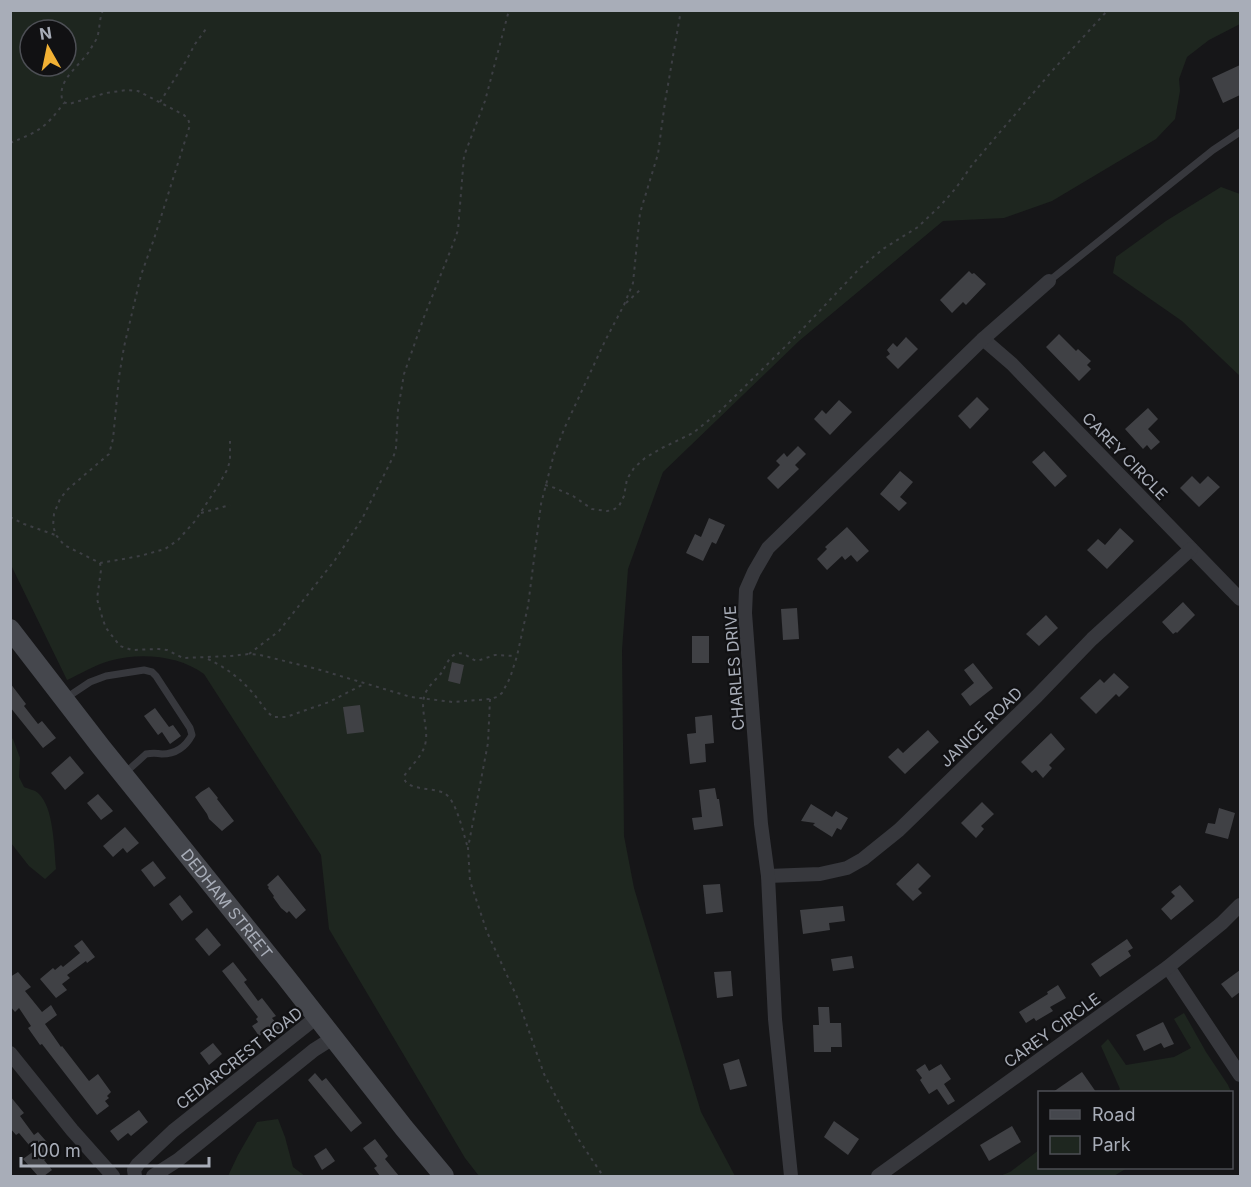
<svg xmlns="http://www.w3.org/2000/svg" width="1251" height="1187" font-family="Inter,sans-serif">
<rect width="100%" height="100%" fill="#161618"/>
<g fill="#1e261f" fill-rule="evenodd">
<path d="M 11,11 L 1240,11 L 1240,24 L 1209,40 L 1187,57 L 1179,79 L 1180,91 L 1175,119 L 1156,139 L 1052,201 L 1004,218 L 943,221 L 799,341 L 663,472 L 628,569 L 622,650 L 624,836 L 634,888 L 701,1112 L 735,1176 L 479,1176 L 465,1158 L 329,929 L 321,855 L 204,674 C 179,655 139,652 109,661 C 95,665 80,674 67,680 L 11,565 ZM 30,30 L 66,30 L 66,66 L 30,66 Z"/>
<path d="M 1221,187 L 1240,194 L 1240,376 L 1182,321 L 1113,273 L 1116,257 L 1166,221 Z"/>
<path d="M 11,738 L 13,739 L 20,758 L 19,777 L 24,787 C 28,789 35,790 38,793 C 54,807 54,848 56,869 L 45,879 L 29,866 L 11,843 Z"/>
<path d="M 1184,1013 L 1206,1052 L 1228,1085 L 1231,1092 L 1117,1092 L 1120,1089 L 1101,1046 L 1108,1039 L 1126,1065 L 1174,1057 L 1191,1048 L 1174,1019 Z"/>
<path d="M 278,1119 L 285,1137 L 293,1167 L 305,1176 L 228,1176 L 238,1155 L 257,1122 Z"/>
<path d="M 1039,1150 L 1040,1168 L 1127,1168 L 1114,1176 L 1000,1176 L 1010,1172 Z"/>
</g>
<g fill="#404145">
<path d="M 1240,65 L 1240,95 L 1223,103 L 1212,78 Z"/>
<path d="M 969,271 L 972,274 L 974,273 L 986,284 L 966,305 L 963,302 L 952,313 L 940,300 Z"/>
<path d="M 1059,334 L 1076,351 L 1078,349 L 1091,361 L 1087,365 L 1091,369 L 1079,381 L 1046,347 Z"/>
<path d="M 906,337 L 918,349 L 898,369 L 886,357 L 890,354 L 887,350 L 893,343 L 897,347 Z"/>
<path d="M 977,397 L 989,409 L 970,429 L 958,416 Z"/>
<path d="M 839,400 L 852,412 L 830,435 L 814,419 L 822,410 L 826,414 Z"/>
<path d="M 1148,408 L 1158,419 L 1148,429 L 1160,442 L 1151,450 L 1147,445 L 1143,449 L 1125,429 Z"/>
<path d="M 798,446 L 806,454 L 795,465 L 799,469 L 778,489 L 767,478 L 780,465 L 776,461 L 784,453 L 787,457 Z"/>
<path d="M 1044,451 L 1067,476 L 1055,487 L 1032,462 Z"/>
<path d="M 900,471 L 913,482 L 900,497 L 907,503 L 899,511 L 880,494 Z"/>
<path d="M 1192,476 L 1200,484 L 1208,476 L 1220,487 L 1199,507 L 1180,488 Z"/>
<path d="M 709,518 L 725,525 L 716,544 L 712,542 L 703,561 L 686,553 L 695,534 L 701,537 Z"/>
<path d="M 847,527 L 869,551 L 857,562 L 851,555 L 845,560 L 842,556 L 827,570 L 817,559 L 827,549 L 825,547 Z"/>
<path d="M 1120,528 L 1134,541 L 1107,569 L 1087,550 L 1098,539 L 1105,545 Z"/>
<path d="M 1183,602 L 1195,615 L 1177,633 L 1176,632 L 1173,634 L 1162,622 Z"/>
<path d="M 797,608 L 799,639 L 783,640 L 781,609 Z"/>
<path d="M 1046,615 L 1058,628 L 1039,646 L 1026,634 Z"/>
<rect x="692" y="636" width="17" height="27"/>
<path d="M 452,662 L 464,665 L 460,684 L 448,681 Z"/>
<path d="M 973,663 L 993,688 L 970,706 L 961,694 L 974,683 L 964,670 Z"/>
<path d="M 1114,673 L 1129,687 L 1119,697 L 1116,694 L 1096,714 L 1080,698 L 1100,679 L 1104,683 Z"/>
<path d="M 10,683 L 26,704 L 24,706 L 38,724 L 42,721 L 56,738 L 43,748 L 10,707 Z"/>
<path d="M 360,705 L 364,732 L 347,734 L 343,707 Z"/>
<path d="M 155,708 L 169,727 L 173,725 L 181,736 L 170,744 L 162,732 L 158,735 L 144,716 Z"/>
<path d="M 712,715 L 714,743 L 705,744 L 706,762 L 690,764 L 687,734 L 696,733 L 695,717 Z"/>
<path d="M 928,730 L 939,742 L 905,774 L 888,757 L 898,748 L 903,753 Z"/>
<path d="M 1051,733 L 1065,749 L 1049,765 L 1052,768 L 1043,778 L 1036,770 L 1032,773 L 1021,762 Z"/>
<path d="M 70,756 L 84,773 L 65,790 L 51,773 Z"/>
<path d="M 209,787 L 218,798 L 217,799 L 234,821 L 222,831 L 209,819 L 207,814 L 195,797 L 201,792 Z"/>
<path d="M 715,788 L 717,799 L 719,799 L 723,826 L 694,830 L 692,818 L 702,817 L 699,790 Z"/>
<path d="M 98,794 L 113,811 L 101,820 L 87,803 Z"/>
<path d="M 982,802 L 994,814 L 981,826 L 984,829 L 976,838 L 961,823 Z"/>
<path d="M 811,804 L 832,817 L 836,811 L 848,818 L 841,830 L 837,828 L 832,837 L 813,825 L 815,823 L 801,821 Z"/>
<path d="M 1219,808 L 1235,813 L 1228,839 L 1205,833 L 1208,823 L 1215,824 Z"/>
<path d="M 125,827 L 139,843 L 127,853 L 123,848 L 113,857 L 103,846 Z"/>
<path d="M 153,861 L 166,878 L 154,887 L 141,870 Z"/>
<path d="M 918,863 L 931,876 L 918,889 L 922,893 L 913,901 L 896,884 Z"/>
<path d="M 278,875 L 306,910 L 296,919 L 289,911 L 287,913 L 281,908 L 273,897 L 274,896 L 268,888 L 269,887 L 267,885 Z"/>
<path d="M 720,884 L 723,912 L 706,914 L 703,885 Z"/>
<path d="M 1180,885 L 1194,901 L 1171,920 L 1161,909 L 1175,896 L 1171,892 Z"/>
<path d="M 180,895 L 193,912 L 182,921 L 169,904 Z"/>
<path d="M 843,906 L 845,921 L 829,923 L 830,930 L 803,934 L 800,910 Z"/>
<path d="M 207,928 L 221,945 L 209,956 L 195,939 Z"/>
<path d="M 1127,939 L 1133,948 L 1128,951 L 1131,956 L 1100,977 L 1091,964 Z"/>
<path d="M 82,940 L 95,957 L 87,963 L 86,961 L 67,975 L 70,978 L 62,984 L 67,990 L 56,998 L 40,979 L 53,968 L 55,970 L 61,965 L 63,967 L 80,953 L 74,946 Z"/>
<path d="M 852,956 L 854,968 L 833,971 L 831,959 Z"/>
<path d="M 233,962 L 247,980 L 244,982 L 258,1001 L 262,998 L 276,1016 L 272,1018 L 280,1028 L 269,1036 L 265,1031 L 259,1036 L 252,1026 L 258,1022 L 256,1019 L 258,1017 L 222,971 Z"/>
<path d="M 1240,970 L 1240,992 L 1232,998 L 1221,984 Z"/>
<path d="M 731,971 L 733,996 L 717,998 L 714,972 Z"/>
<path d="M 18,972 L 31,987 L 25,991 L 42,1012 L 51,1005 L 57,1015 L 45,1024 L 61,1047 L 62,1046 L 89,1081 L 98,1074 L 111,1092 L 107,1096 L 109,1098 L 105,1101 L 109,1106 L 97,1115 L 42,1044 L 40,1045 L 28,1028 L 31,1026 L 19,1008 L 15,1012 L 10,1006 L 10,977 Z"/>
<path d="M 1058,985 L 1066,998 L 1050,1007 L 1053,1011 L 1036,1021 L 1034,1018 L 1026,1023 L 1019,1012 L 1048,994 L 1047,992 Z"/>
<path d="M 818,1007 L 829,1007 L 830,1023 L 841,1023 L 842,1047 L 831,1047 L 831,1052 L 814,1052 L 813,1025 L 819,1025 Z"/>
<path d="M 1163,1022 L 1174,1044 L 1164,1048 L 1161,1043 L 1144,1051 L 1136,1035 Z"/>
<path d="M 213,1043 L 222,1054 L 209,1065 L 200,1053 Z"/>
<path d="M 739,1059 L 747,1086 L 730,1090 L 723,1064 Z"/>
<path d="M 925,1064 L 929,1071 L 941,1064 L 951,1079 L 944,1084 L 955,1101 L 948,1105 L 937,1089 L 929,1094 L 920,1080 L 922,1078 L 916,1070 Z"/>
<path d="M 1082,1072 L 1096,1092 L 1053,1092 Z"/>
<path d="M 315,1073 L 322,1081 L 326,1078 L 362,1123 L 351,1132 L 308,1080 Z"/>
<path d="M 10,1096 L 24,1113 L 20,1116 L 34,1135 L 38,1132 L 53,1149 L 49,1152 L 51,1154 L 44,1160 L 52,1170 L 44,1176 L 38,1176 L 23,1159 L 34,1151 L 19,1133 L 16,1135 L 10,1128 Z"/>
<path d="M 139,1110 L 148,1122 L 131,1136 L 128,1133 L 118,1141 L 110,1131 Z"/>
<path d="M 834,1121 L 859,1139 L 848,1155 L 824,1137 Z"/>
<path d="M 1012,1126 L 1021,1142 L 989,1161 L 980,1145 Z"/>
<path d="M 375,1139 L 388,1156 L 385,1159 L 399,1176 L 380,1176 L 374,1168 L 377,1166 L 363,1148 Z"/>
<path d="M 326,1148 L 335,1161 L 322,1170 L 314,1156 Z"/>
</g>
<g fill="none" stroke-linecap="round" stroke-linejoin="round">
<g stroke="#3d3f44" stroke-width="2" stroke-dasharray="3 4.5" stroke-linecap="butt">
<path d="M 103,10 C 99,19 100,29 97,38 C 95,42 92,46 90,50 C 80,66 55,81 63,102 L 69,104 L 106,93 L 127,90 L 138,91 L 184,115 L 188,119 L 190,125 L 154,239 L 141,275 L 124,347 L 119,377 L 113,439 L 109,454 L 67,490 L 60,499 L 54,514 L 53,526 L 56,535 L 64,545 L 100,563 L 140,556 L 165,549 L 178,540 L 195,521 L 218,486 L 227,470 L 230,461 L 230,441"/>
<path d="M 160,102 L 186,61 L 195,44 L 206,29"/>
<path d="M 10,143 C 40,131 45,128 64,103"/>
<path d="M 626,303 L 640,290"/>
<path d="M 545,485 L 555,488 L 573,496 L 592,509 L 607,511 L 613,510 L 619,506 L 624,496 L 627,479 L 634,468 L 645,458 L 662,448 L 693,433 L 719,412 L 795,337 L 859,269 L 883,249 L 918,227 L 941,205 L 956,188 L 972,165 L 1052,71 L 1108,10"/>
<path d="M 201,513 L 230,505"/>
<path d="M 10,517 L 24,524 L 55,535"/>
<path d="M 100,563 L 101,570 L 97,599 L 103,620 L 106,628 L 120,646 L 132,650 L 159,649 L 167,650 L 183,658 L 230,656 L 249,654 L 260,655 L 317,669 L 411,697 L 453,702 L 490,699 L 497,697 L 502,693 L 510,678 L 517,656 L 528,606 L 541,504 L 554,454 L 565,427 L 605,341 L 624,305 L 633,283 L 640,213 L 658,154 L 665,102 L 681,10"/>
<path d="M 249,654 L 279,631 L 335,560 L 362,519 L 394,455 L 396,448 L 398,410 L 404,374 L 424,317 L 455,239 L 458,230 L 464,156 L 485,101 L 509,10"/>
<path d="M 208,659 C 224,667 239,677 251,691 C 259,699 264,710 273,717 L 286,717 L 329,702 L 364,684"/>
<path d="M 490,699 L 488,743 L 468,848 L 470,881 L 487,932 L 517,997 L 544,1074 L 579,1140 L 603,1176"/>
<path d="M 467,845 C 463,832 456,799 444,793 C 432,787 404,791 404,776 C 411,766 422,756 425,745 C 430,727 417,706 427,690 C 431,683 438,678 442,672 C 446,666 449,656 456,654 C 464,651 470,659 477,661 L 495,655 L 515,656"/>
</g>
<g stroke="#37383d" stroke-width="7">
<path d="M 1049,281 L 1213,150 L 1240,132"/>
<path d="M 66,698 L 90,682 L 106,676 L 144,670 L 152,672 L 156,676 L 190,728 L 192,735 C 186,746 176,754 162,754 C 156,753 152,753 146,754 L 125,773"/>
</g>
<g stroke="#37383d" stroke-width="14">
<path d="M 983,339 L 1012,364 L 1240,599"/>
<path d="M 768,876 L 820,874 L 847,868 L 863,859 L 899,830 L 1037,696 L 1092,639 L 1191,549"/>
<path d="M 1168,967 L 1240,1075"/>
<path d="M 10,1053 L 72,1130 L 113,1176"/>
<path d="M 135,1176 L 134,1170 L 138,1164 L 173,1131 L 317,1017"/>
<path d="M 153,1176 L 178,1160 L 314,1050 L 333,1038"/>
<path d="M 791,1176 L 775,1019 L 768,876 L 761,824 L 745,613 L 746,590 L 754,572 L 768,548 L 983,339 L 1049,281"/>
<path d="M 878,1176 L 1168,967 L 1222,923 L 1240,905"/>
</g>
<path stroke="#45474d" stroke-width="20" id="s1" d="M 10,629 L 101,747 L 285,976 L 404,1128 L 444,1176"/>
</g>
<g text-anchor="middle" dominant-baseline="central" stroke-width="4.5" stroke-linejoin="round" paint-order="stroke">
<g font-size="16" fill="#a8adb8" stroke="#111113">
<text transform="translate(1125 456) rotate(46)">CAREY CIRCLE</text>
<text transform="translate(734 668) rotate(-94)">CHARLES DRIVE</text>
<text transform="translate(981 727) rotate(-44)">JANICE ROAD</text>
<text stroke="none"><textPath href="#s1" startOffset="350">DEDHAM STREET</textPath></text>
<text transform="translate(1052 1030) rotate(-36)">CAREY CIRCLE</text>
<text transform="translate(239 1058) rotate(-38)">CEDARCREST ROAD</text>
</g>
</g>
<rect width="1251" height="1187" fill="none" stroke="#a8adb8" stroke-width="24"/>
<rect x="1038" y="1091" width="195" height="78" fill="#111113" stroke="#4d4f55" stroke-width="1.5"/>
<rect x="1050" y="1110" width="30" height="9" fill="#45474d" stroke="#4d4f55" stroke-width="1.5"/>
<text x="1092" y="1121" font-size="18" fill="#a8adb8">Road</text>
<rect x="1050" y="1136" width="30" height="18" fill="#1e261f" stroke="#4d4f55" stroke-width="1.5"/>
<text x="1092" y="1151" font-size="18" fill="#a8adb8">Park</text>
<g transform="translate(48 48) rotate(351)"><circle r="28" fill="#111113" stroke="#4d4f55" stroke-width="1.5"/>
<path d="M0-4.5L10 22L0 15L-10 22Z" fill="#f2b134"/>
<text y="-9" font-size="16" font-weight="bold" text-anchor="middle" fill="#a8adb8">N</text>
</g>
<path d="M21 1157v9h188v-9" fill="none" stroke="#a8adb8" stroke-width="3"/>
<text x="30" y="1157" font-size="18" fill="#a8adb8" stroke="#111113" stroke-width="4.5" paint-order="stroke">100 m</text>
</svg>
